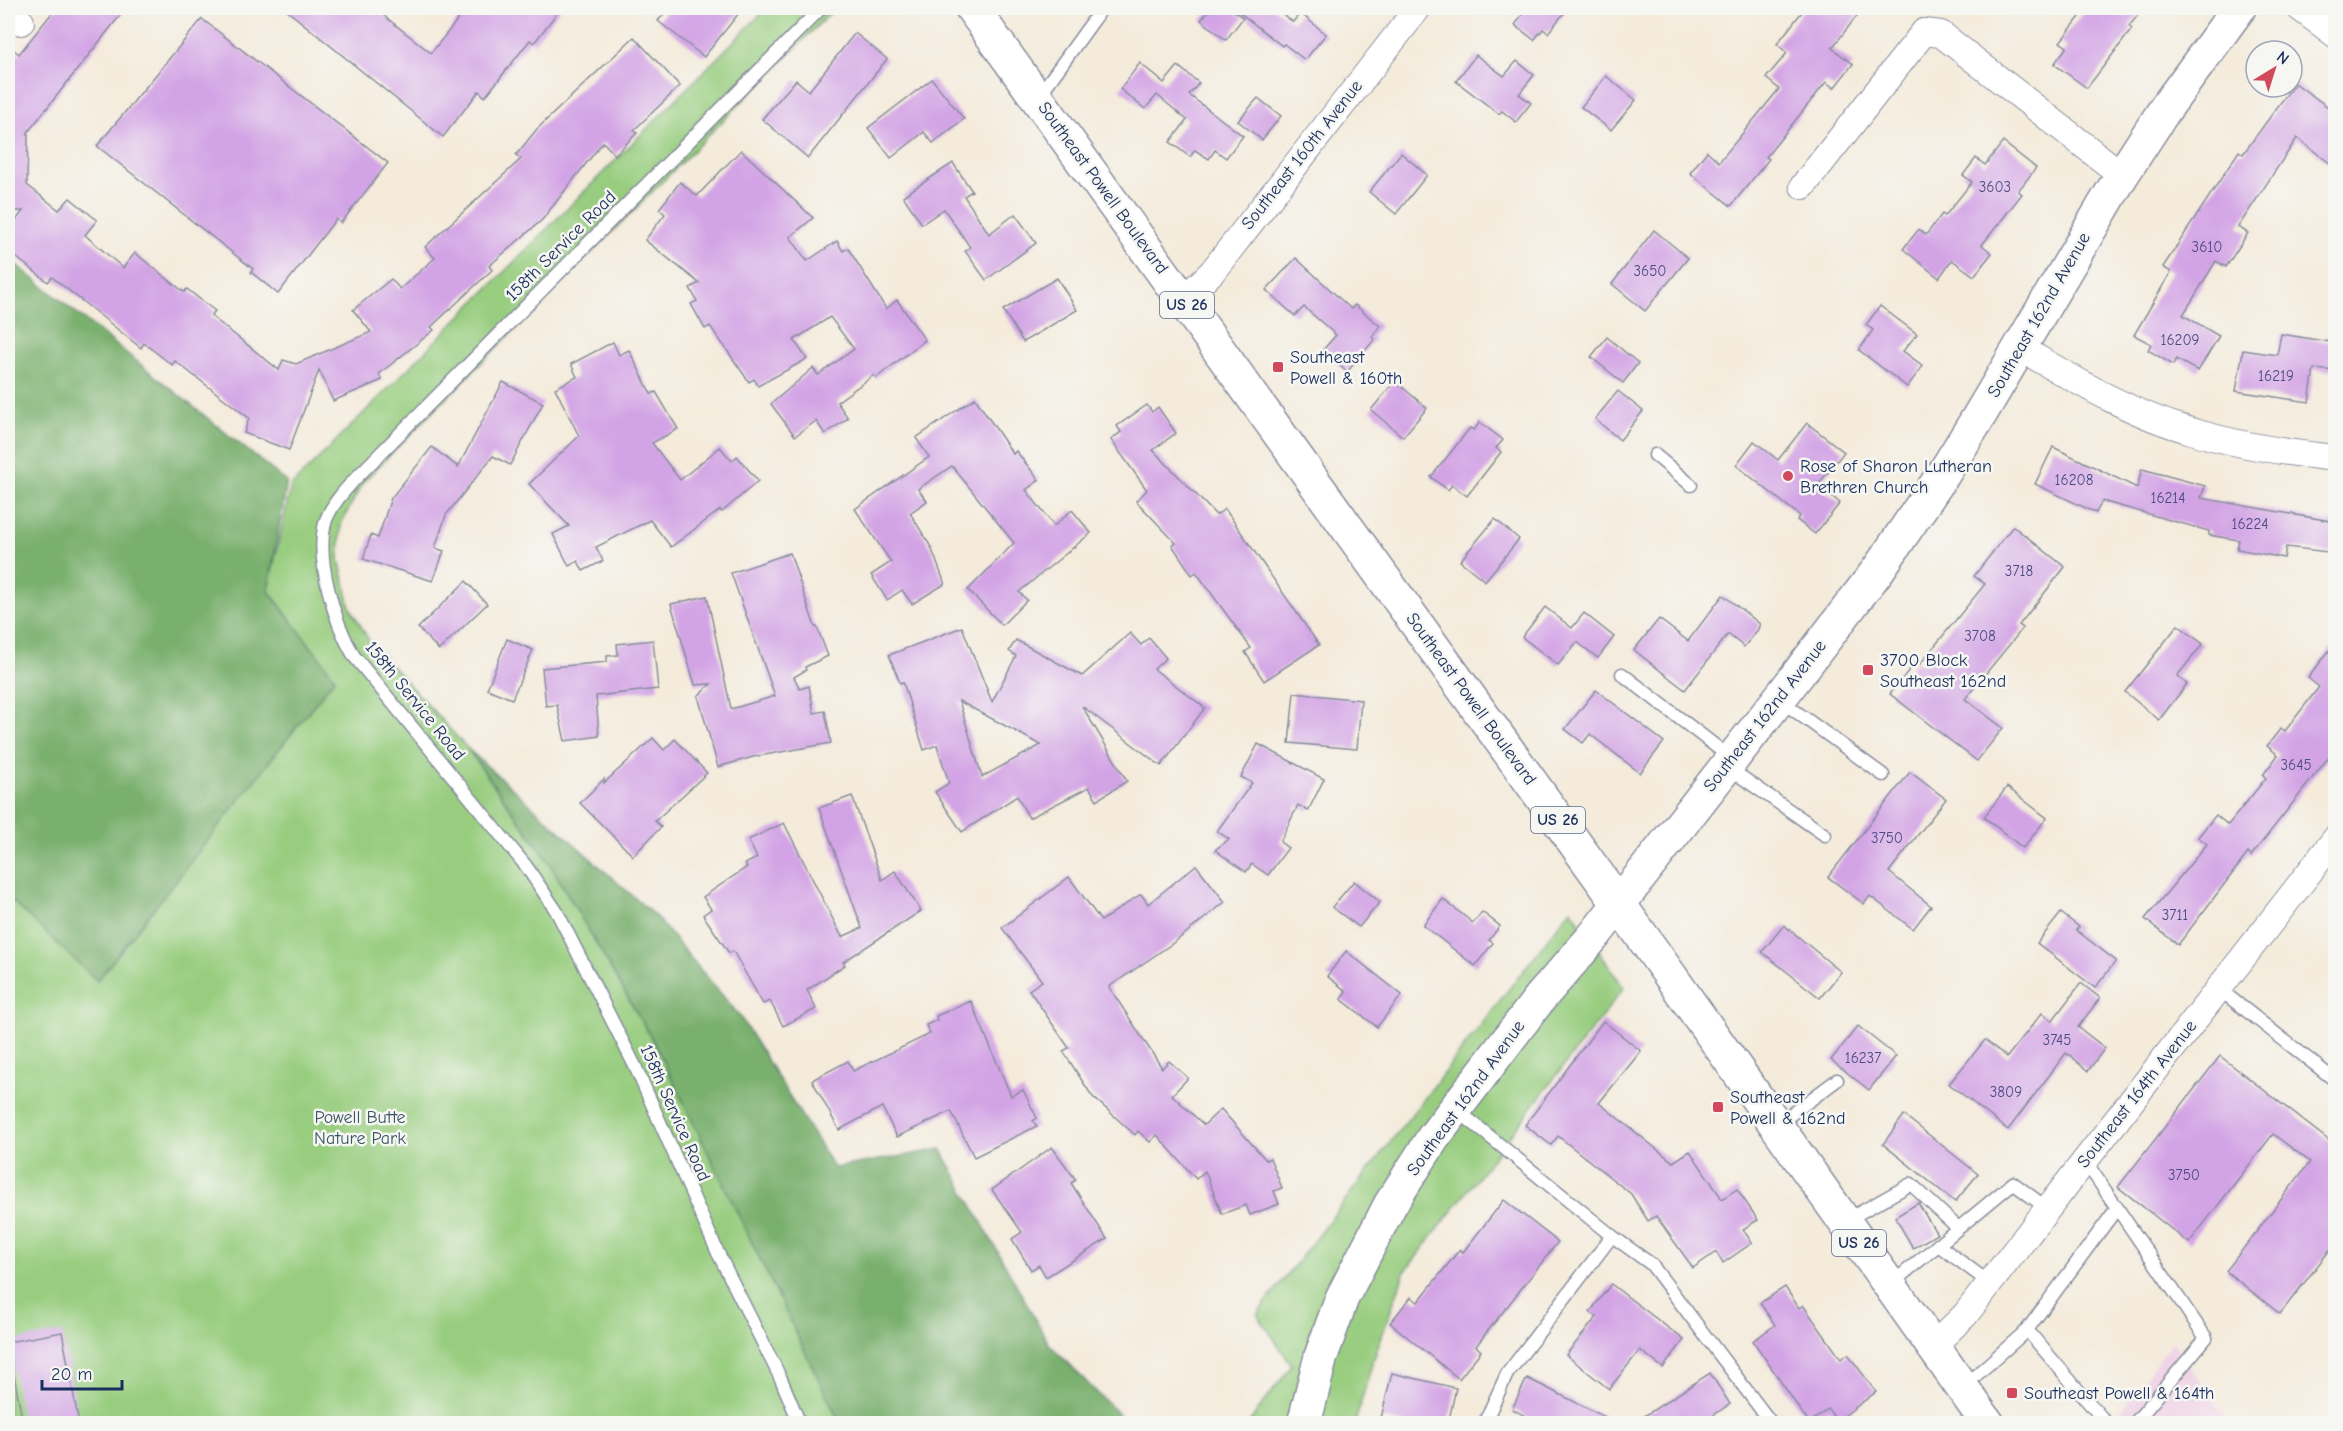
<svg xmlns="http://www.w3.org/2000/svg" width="2343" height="1431" font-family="'Comic Neue',sans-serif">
<rect width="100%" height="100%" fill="#f6f6f2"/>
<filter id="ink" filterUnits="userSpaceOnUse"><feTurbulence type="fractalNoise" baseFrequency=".0167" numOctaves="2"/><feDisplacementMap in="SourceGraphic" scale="12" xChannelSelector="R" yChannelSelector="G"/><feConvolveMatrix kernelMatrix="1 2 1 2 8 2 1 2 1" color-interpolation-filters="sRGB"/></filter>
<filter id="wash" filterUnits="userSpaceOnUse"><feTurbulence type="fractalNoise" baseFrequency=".008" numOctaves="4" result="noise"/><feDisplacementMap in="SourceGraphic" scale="24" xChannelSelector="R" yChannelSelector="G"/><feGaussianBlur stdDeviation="1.35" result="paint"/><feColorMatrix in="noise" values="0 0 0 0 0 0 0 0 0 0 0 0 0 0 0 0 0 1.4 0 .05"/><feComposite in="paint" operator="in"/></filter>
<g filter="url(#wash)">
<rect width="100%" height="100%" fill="#f4ebdb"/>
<path fill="#efd0e6" d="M 2172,1342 L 2230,1423 L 2111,1424 Z"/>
<g fill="#98cd7f" stroke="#5a7e6e" stroke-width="1.5">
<path d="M 767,8 L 835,8 L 363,482 L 341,524 L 339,559 L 350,607 L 370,642 L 468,749 L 547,859 L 656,1046 L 840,1423 L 8,1423 L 8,897 L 98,980 L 335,678 L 268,590 L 291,486 Z"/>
<path d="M 1571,909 L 1624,988 L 1404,1273 L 1372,1364 L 1355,1423 L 1248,1424 L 1292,1365 L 1257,1314 Z"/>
</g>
<g fill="#7ab06e" stroke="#4a7066" stroke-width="1.5">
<path d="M 8,258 L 287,482 L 268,590 L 335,678 L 97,981 L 8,897 Z"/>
<path d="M 468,749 L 655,916 L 739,1015 L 834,1168 L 941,1149 L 1049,1344 L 1127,1423 L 840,1423 L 656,1046 L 547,859 Z"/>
</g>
<g id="blocks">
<g fill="#d3a4e5" fill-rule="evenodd">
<path d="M 56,8 L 126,8 L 28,132 L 27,185 L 59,210 L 70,198 L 97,220 L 85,235 L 123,268 L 135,253 L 184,292 L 187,289 L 215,311 L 211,316 L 279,370 L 283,360 L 296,364 L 371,332 L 353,310 L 391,279 L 400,289 L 435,258 L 425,247 L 521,159 L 516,155 L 537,129 L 634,37 L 680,86 L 634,130 L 637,133 L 615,155 L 603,142 L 542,220 L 489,266 L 492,270 L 431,327 L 434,330 L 379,374 L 382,380 L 333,401 L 319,370 L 289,450 L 244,433 L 249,418 L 175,361 L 172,365 L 144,343 L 141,348 L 52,277 L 48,282 L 8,251 L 8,231 L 23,211 L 8,211 L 8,45 L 19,54 Z"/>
<path d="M 284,8 L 374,8 L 431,53 L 467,8 L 561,8 L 534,43 L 530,40 L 485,97 L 479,91 L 443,137 Z"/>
<path d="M 669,8 L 743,8 L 704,57 L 658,21 Z"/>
<path d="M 1211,8 L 1230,8 L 1243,18 L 1226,40 L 1201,20 Z"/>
<path d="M 1234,8 L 1274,8 L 1293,22 L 1300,13 L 1326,34 L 1305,60 L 1284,44 L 1282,46 Z"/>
<path d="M 1519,8 L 1568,8 L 1548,33 L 1543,29 L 1534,40 L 1515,25 L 1524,12 Z"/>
<path d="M 1805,8 L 1863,8 L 1832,48 L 1853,64 L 1834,88 L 1826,82 L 1766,157 L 1769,159 L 1731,206 L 1690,173 L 1707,151 L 1719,162 L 1779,89 L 1766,78 L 1787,53 L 1777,44 Z"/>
<path d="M 2087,8 L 2144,8 L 2129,26 L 2132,29 L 2087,88 L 2054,64 L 2067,47 L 2060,42 Z"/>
<path d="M 202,19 L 388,163 L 341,223 L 336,219 L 278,294 L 251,272 L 253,269 L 97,146 Z"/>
<path d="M 855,33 L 887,59 L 808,158 L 762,119 L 796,80 L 809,91 Z"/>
<path d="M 1476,55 L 1504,76 L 1517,61 L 1534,75 L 1519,94 L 1531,103 L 1516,122 L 1502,111 L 1499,114 L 1456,81 Z"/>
<path d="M 1140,63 L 1164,83 L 1178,66 L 1199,83 L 1189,95 L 1243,136 L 1226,158 L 1215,150 L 1209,159 L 1195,150 L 1190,157 L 1170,142 L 1187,120 L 1157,95 L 1145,109 L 1120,89 Z"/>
<path d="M 1606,76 L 1636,100 L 1611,130 L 1581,107 Z"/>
<path d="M 932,79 L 964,119 L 933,143 L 924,132 L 891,158 L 868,128 Z"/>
<path d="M 2295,83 L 2336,113 L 2336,168 L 2297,138 L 2238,227 L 2248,233 L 2226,267 L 2216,261 L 2183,315 L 2219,336 L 2198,371 L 2176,359 L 2173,365 L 2148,350 L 2151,344 L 2134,335 L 2171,272 L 2163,267 L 2239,151 L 2243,154 Z"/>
<path d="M 1258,98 L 1281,116 L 1262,140 L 1238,121 Z"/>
<path d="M 2003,142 L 2036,168 L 2018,191 L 2022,194 L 1982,245 L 1992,253 L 1974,276 L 1952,260 L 1939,278 L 1903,249 L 1919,229 L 1926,235 L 1942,214 L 1945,216 L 1972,182 L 1963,175 L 1976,158 L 1985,165 Z"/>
<path d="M 741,150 L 813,218 L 790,237 L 807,261 L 837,241 L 843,251 L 848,248 L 886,309 L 897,300 L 925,340 L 876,378 L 874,375 L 837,402 L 848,418 L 825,434 L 816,421 L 795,436 L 771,404 L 813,368 L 818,375 L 854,349 L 830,317 L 794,340 L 807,359 L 758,386 L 754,379 L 749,382 L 710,326 L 705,329 L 691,304 L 697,301 L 690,288 L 699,283 L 645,240 L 665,214 L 659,209 L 680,182 L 697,196 Z"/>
<path d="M 1401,153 L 1427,175 L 1396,214 L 1369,192 Z"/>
<path d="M 953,163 L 972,191 L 964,196 L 989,234 L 1015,214 L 1036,243 L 986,280 L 965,251 L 970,247 L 944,209 L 922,224 L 903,196 Z"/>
<path d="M 1654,230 L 1688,258 L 1645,311 L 1612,284 Z"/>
<path d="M 1296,258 L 1351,309 L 1355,305 L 1380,326 L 1372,337 L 1375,339 L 1347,372 L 1322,351 L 1336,335 L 1304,307 L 1295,316 L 1266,290 Z"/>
<path d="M 1057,278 L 1077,310 L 1023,342 L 1003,310 Z"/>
<path d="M 1880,306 L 1917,334 L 1903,351 L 1923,366 L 1907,387 L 1859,350 L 1873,330 L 1866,325 Z"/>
<path d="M 2281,334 L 2336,343 L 2336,371 L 2314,369 L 2309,402 L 2236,391 L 2243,350 L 2277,355 Z"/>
<path d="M 1607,337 L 1638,363 L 1623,383 L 1591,357 Z"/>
<path d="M 613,342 L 619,355 L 629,350 L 651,394 L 656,392 L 678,429 L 652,443 L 680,480 L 720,447 L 732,461 L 737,456 L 758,481 L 722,512 L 720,510 L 671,547 L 650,520 L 596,547 L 603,561 L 583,571 L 578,561 L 569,566 L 553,534 L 569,526 L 529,484 L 579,436 L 555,388 L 577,377 L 571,364 Z"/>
<path d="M 1395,381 L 1427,408 L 1403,437 L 1371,410 Z"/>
<path d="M 503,382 L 543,403 L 510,465 L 493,456 L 446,515 L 435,548 L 444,551 L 433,581 L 363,559 L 371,535 L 378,538 L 391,498 L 432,447 L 458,467 Z"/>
<path d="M 1618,391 L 1643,411 L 1620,440 L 1595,419 Z"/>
<path d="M 975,398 L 1013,454 L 1016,451 L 1039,480 L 1026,490 L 1054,526 L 1072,510 L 1091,533 L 1019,592 L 1027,600 L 1002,625 L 968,590 L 1014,543 L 952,466 L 918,489 L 927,501 L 910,513 L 931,547 L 945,584 L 912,604 L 902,590 L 887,600 L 871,575 L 891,562 L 855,509 L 929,457 L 916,438 Z"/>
<path d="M 1147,405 L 1152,412 L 1158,407 L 1176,433 L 1153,450 L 1216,515 L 1225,509 L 1319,645 L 1264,681 L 1245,652 L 1251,648 L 1196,572 L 1192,575 L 1172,545 L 1176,543 L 1136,501 L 1147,490 L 1111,440 L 1121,432 L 1117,426 Z"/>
<path d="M 1480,422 L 1503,440 L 1496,448 L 1501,452 L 1467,496 L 1452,485 L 1448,490 L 1431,477 L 1470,428 L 1474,430 Z"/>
<path d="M 1807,423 L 1844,452 L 1818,485 L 1840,503 L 1815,534 L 1797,520 L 1800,516 L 1736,465 L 1754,441 L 1778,460 Z"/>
<path d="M 2053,447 L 2137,488 L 2142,469 L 2205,486 L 2201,498 L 2336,522 L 2336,553 L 2286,547 L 2284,558 L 2237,549 L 2239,540 L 2209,535 L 2209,531 L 2102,501 L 2096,513 L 2035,484 Z"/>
<path d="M 1495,519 L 1519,539 L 1485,581 L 1460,561 Z"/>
<path d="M 2013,526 L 2065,567 L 2019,625 L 2023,628 L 1965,699 L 2003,728 L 1977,761 L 1890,694 L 1916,661 L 1920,664 L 1985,584 L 1974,576 Z"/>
<path d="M 790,553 L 815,627 L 817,627 L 828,656 L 805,667 L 806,670 L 794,677 L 800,689 L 809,686 L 814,713 L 825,711 L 831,743 L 753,757 L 718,767 L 698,696 L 711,684 L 695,685 L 671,604 L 707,596 L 731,709 L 775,696 L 731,573 Z"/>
<path d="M 466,581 L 487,604 L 439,650 L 418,628 Z"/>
<path d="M 1723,595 L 1760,624 L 1757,631 L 1744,647 L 1728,634 L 1685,690 L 1634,650 L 1659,619 L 1688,641 Z"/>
<path d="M 1545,607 L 1572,628 L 1584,613 L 1614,637 L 1598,658 L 1577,642 L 1558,665 L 1522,637 Z"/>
<path d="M 2178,625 L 2203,644 L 2177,676 L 2187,684 L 2159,720 L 2125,692 Z"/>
<path d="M 962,627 L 992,702 L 1016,656 L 1009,651 L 1016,640 L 1082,676 L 1130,633 L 1141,645 L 1149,638 L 1166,658 L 1154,669 L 1205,708 L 1161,766 L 1082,706 L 1127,781 L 1097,800 L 1089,787 L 1029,818 L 1017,796 L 962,832 L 935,792 L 949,783 L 937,745 L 924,750 L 903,682 L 900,683 L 889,655 ZM 959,701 L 985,715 L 1041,745 L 982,777 Z"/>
<path d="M 507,639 L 533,650 L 512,699 L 487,689 Z"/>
<path d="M 653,640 L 658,689 L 596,696 L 599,736 L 565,741 L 557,705 L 546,706 L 542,668 L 607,662 L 607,656 L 618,655 L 617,644 Z"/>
<path d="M 2336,642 L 2336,748 L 2251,856 L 2248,853 L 2178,945 L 2145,919 L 2207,844 L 2198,837 L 2216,815 L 2228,825 L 2266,778 L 2263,775 L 2278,755 L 2267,746 L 2281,728 L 2285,731 L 2319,687 L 2308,678 Z"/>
<path d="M 1596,690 L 1664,742 L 1640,773 L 1590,734 L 1583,743 L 1565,729 Z"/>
<path d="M 1294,693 L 1361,700 L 1357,749 L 1289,743 Z"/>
<path d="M 653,738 L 664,750 L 675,739 L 707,773 L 655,821 L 661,827 L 633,856 L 580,803 L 604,779 L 604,783 Z"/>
<path d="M 1258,744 L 1324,779 L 1308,811 L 1298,805 L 1280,842 L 1288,848 L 1268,875 L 1252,864 L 1246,872 L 1215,850 L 1229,839 L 1217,831 L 1252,783 L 1241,777 Z"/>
<path d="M 1910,772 L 1946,799 L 1889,872 L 1931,906 L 1913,929 L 1870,896 L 1864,904 L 1828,877 Z"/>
<path d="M 2007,787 L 2047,818 L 2023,848 L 1984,817 Z"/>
<path d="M 852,796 L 882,880 L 895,871 L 921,911 L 843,962 L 845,965 L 807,990 L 816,1009 L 783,1026 L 770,1001 L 763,1004 L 733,951 L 729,953 L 703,915 L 711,909 L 703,897 L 747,867 L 745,864 L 757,858 L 748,840 L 784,823 L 842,937 L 862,928 L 819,808 Z"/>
<path d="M 1196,865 L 1225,902 L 1176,941 L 1109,987 L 1162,1068 L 1169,1061 L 1188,1078 L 1172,1095 L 1204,1125 L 1221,1109 L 1266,1160 L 1270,1158 L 1282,1188 L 1274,1191 L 1279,1204 L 1250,1215 L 1246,1205 L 1222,1214 L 1205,1171 L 1196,1179 L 1157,1135 L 1150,1142 L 1138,1131 L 1135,1135 L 1092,1096 L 1063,1051 L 1069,1048 L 1029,990 L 1042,981 L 1002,928 L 1069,877 L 1101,921 L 1141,894 L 1148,904 Z"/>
<path d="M 1354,881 L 1380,902 L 1359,927 L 1332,907 Z"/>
<path d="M 1443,899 L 1473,923 L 1482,912 L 1500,926 L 1489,940 L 1493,943 L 1475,966 L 1423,925 Z"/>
<path d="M 2061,913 L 2079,927 L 2076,930 L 2116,961 L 2095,988 L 2037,943 Z"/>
<path d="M 1784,925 L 1841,972 L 1820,998 L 1762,952 Z"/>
<path d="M 1346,951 L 1402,995 L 1377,1027 L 1341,999 L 1346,991 L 1327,976 Z"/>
<path d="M 2081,983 L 2100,998 L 2078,1027 L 2105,1048 L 2088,1071 L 2066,1053 L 2008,1130 L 1949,1084 L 1985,1040 L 2007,1057 L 2042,1013 L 2052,1021 Z"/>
<path d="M 971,1001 L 1011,1096 L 1023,1090 L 1037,1118 L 1033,1121 L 1037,1126 L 974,1157 L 951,1111 L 897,1137 L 882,1107 L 839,1130 L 812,1080 L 848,1061 L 853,1071 L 930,1034 L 926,1025 L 937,1020 L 936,1016 Z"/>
<path d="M 1603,1021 L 1641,1051 L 1599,1103 L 1673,1162 L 1690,1151 L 1722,1199 L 1737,1189 L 1758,1220 L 1743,1229 L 1752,1243 L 1723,1263 L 1716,1252 L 1693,1268 L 1656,1216 L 1648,1221 L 1631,1194 L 1558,1136 L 1551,1145 L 1525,1125 Z"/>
<path d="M 1858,1026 L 1896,1056 L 1869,1090 L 1831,1060 Z"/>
<path d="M 2220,1056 L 2336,1146 L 2336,1242 L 2280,1314 L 2226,1271 L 2310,1162 L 2273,1134 L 2189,1243 L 2118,1187 Z"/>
<path d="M 1904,1115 L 1978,1174 L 1955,1202 L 1883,1144 Z"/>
<path d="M 1052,1147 L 1076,1180 L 1071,1183 L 1107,1239 L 1046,1277 L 1039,1265 L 1031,1270 L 1012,1239 L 1022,1232 L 992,1190 Z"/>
<path d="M 1504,1200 L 1558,1242 L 1476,1346 L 1481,1351 L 1459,1379 L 1390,1323 L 1411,1297 L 1418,1302 L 1460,1249 L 1463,1252 Z"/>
<path d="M 1918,1203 L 1937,1234 L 1913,1248 L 1895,1217 Z"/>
<path d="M 1611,1284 L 1684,1340 L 1663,1368 L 1640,1350 L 1609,1389 L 1566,1355 L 1597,1317 L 1590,1312 Z"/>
<path d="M 1785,1287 L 1799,1308 L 1803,1305 L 1841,1359 L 1848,1354 L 1876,1392 L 1837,1421 L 1828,1409 L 1809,1423 L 1753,1341 L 1775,1325 L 1760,1303 Z"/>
<path d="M 62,1332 L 79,1424 L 23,1424 L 8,1342 Z"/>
<path d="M 1392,1373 L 1456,1388 L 1448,1424 L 1407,1424 L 1381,1418 Z"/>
<path d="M 1710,1373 L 1730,1404 L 1700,1424 L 1632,1424 Z"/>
<path d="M 1527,1378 L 1619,1424 L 1540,1424 L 1512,1409 Z"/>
</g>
</g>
</g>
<g filter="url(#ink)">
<use href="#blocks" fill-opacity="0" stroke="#888d9c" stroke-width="1.5"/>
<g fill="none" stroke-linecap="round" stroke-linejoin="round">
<defs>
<g id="lane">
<path d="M 1038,97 L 1098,14"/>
<path d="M 1655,455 L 1691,485"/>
<path d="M 1622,674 L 1731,758"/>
<path d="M 1780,700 L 1883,775"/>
<path d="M 1727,767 L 1825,835"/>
<path d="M 2219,989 L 2336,1081"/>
<path d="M 1457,1110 L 1612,1236 L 1651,1264 L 1772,1424"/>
<path d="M 1778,1124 L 1837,1080"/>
<path d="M 2085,1161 L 2206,1338 L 2134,1424"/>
<path d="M 1845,1221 L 1911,1184 L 1958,1228"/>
<path d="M 1938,1245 L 1990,1283"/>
<path d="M 1891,1284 L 2013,1183 L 2048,1209"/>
<path d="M 2027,1330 L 2107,1424"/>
<path d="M 1964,1386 L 2027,1330 L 2117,1208"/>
<path d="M 800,1424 L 781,1379 L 718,1253 L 635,1066 L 557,912 L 526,866 L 354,656 C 335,624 314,557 326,520 C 332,504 345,490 356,478 L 821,8"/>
<path d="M 1484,1424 L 1507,1374 L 1612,1236"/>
</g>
<g id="street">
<path d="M 2300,8 L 2336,35"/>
<path d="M 8,11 L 21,22"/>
<path d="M 1803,186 L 1924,32 L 1941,34 L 2122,175"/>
<path d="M 1183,300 L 1212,272 L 1418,8"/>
<path d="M 2020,348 C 2074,379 2128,413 2188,430 C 2236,445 2286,453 2336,458"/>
<path d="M 1933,1346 L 1965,1315 L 2336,838"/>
</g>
<path id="secondary" d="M 1304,1424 L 1321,1356 L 1342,1298 L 1390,1205 L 1433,1138 L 1540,998 L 1593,937 L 1779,699 L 1878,570 L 1944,473 L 1978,418 L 2122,175 L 2165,109 L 2239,8"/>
<path id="primary" d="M 972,8 L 1647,943 L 1988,1424"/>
</defs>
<use href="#lane" stroke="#888d9c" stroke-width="15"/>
<use href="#street" stroke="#888d9c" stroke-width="28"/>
<use href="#secondary" stroke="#888d9c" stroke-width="36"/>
<use href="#primary" stroke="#888d9c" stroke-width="36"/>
<use href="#lane" stroke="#fff" stroke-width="12"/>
<use href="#street" stroke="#fff" stroke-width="26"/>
<use href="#secondary" stroke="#fff" stroke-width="33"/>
<use href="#primary" stroke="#fff" stroke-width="33"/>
</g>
</g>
<g fill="#d1495b" stroke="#f6f6f2" stroke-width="2">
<rect x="1272" y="361" width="12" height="12" rx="3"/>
<circle cx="1788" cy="476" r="6"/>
<rect x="1862" y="664" width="12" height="12" rx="3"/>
<rect x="1712" y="1101" width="12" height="12" rx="3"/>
<rect x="2006" y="1387" width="12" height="12" rx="3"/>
</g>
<g text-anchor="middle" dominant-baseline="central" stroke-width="5" stroke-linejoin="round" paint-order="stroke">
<g font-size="15" fill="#494c80">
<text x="1995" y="187">3603</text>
<text x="2207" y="247">3610</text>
<text x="1650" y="271">3650</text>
<text x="2180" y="340">16209</text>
<text x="2276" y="376">16219</text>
<text x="2074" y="480">16208</text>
<text x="2168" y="498">16214</text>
<text x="2250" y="524">16224</text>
<text x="2019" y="571">3718</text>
<text x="1980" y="636">3708</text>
<text x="2296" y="765">3645</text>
<text x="1887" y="838">3750</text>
<text x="2175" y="915">3711</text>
<text x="2057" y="1040">3745</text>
<text x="1863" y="1058">16237</text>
<text x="2006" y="1092">3809</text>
<text x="2184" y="1175">3750</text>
</g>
<g fill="#f6f6f2" stroke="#5d6b8a" stroke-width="1.5">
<rect x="1160" y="292" width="54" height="26" rx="4.5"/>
<rect x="1531" y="807" width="54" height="26" rx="4.5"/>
<rect x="1832" y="1230" width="54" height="26" rx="4.5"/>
</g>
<g font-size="16" font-weight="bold" fill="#1b2f5e">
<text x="1187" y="305">US 26</text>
<text x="1558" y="820">US 26</text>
<text x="1859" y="1243">US 26</text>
</g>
<g font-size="18" fill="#1b2f5e" stroke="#f6f6f2">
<text transform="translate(1302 155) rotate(-52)">Southeast 160th Avenue</text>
<text transform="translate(1103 188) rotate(54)">Southeast Powell Boulevard</text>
<text transform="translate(561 246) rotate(-45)">158th Service Road</text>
<text transform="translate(2039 315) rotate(-60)">Southeast 162nd Avenue</text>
<text transform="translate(1471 699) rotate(54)">Southeast Powell Boulevard</text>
<text transform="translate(415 701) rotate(51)">158th Service Road</text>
<text transform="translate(1765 716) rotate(-52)">Southeast 162nd Avenue</text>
<text transform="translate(2137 1094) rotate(-52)">Southeast 164th Avenue</text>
<text transform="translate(1466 1098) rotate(-54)">Southeast 162nd Avenue</text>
<text transform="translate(675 1113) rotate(66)">158th Service Road</text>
</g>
<g font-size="18" fill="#1b2f5e" stroke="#f6f6f2" text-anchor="start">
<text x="1290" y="357">Southeast<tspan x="1290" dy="21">Powell &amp; 160th</tspan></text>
<text x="1800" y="466">Rose of Sharon Lutheran<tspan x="1800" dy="21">Brethren Church</tspan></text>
<text x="1880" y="660">3700 Block<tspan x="1880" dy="21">Southeast 162nd</tspan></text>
<text x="1730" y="1097">Southeast<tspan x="1730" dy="21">Powell &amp; 162nd</tspan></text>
<text x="2024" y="1393">Southeast Powell &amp; 164th</text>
</g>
<g font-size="18" fill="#3a5666" stroke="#f6f6f2">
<text x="360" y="1117">Powell Butte<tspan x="360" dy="21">Nature Park</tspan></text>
</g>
</g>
<rect width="2343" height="1431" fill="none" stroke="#f6f6f2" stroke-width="30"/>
<g transform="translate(2274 69) rotate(38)"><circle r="28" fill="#f6f6f2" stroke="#9ea6b7" stroke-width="1.5"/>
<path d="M0-4.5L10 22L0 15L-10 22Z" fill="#d1495b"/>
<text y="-9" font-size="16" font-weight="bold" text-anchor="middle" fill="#1b2f5e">N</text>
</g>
<path d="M42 1380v9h80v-9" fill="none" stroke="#1b2f5e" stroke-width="3"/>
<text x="51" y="1380" font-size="18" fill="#1b2f5e" stroke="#f6f6f2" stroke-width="4.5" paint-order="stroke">20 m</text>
</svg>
